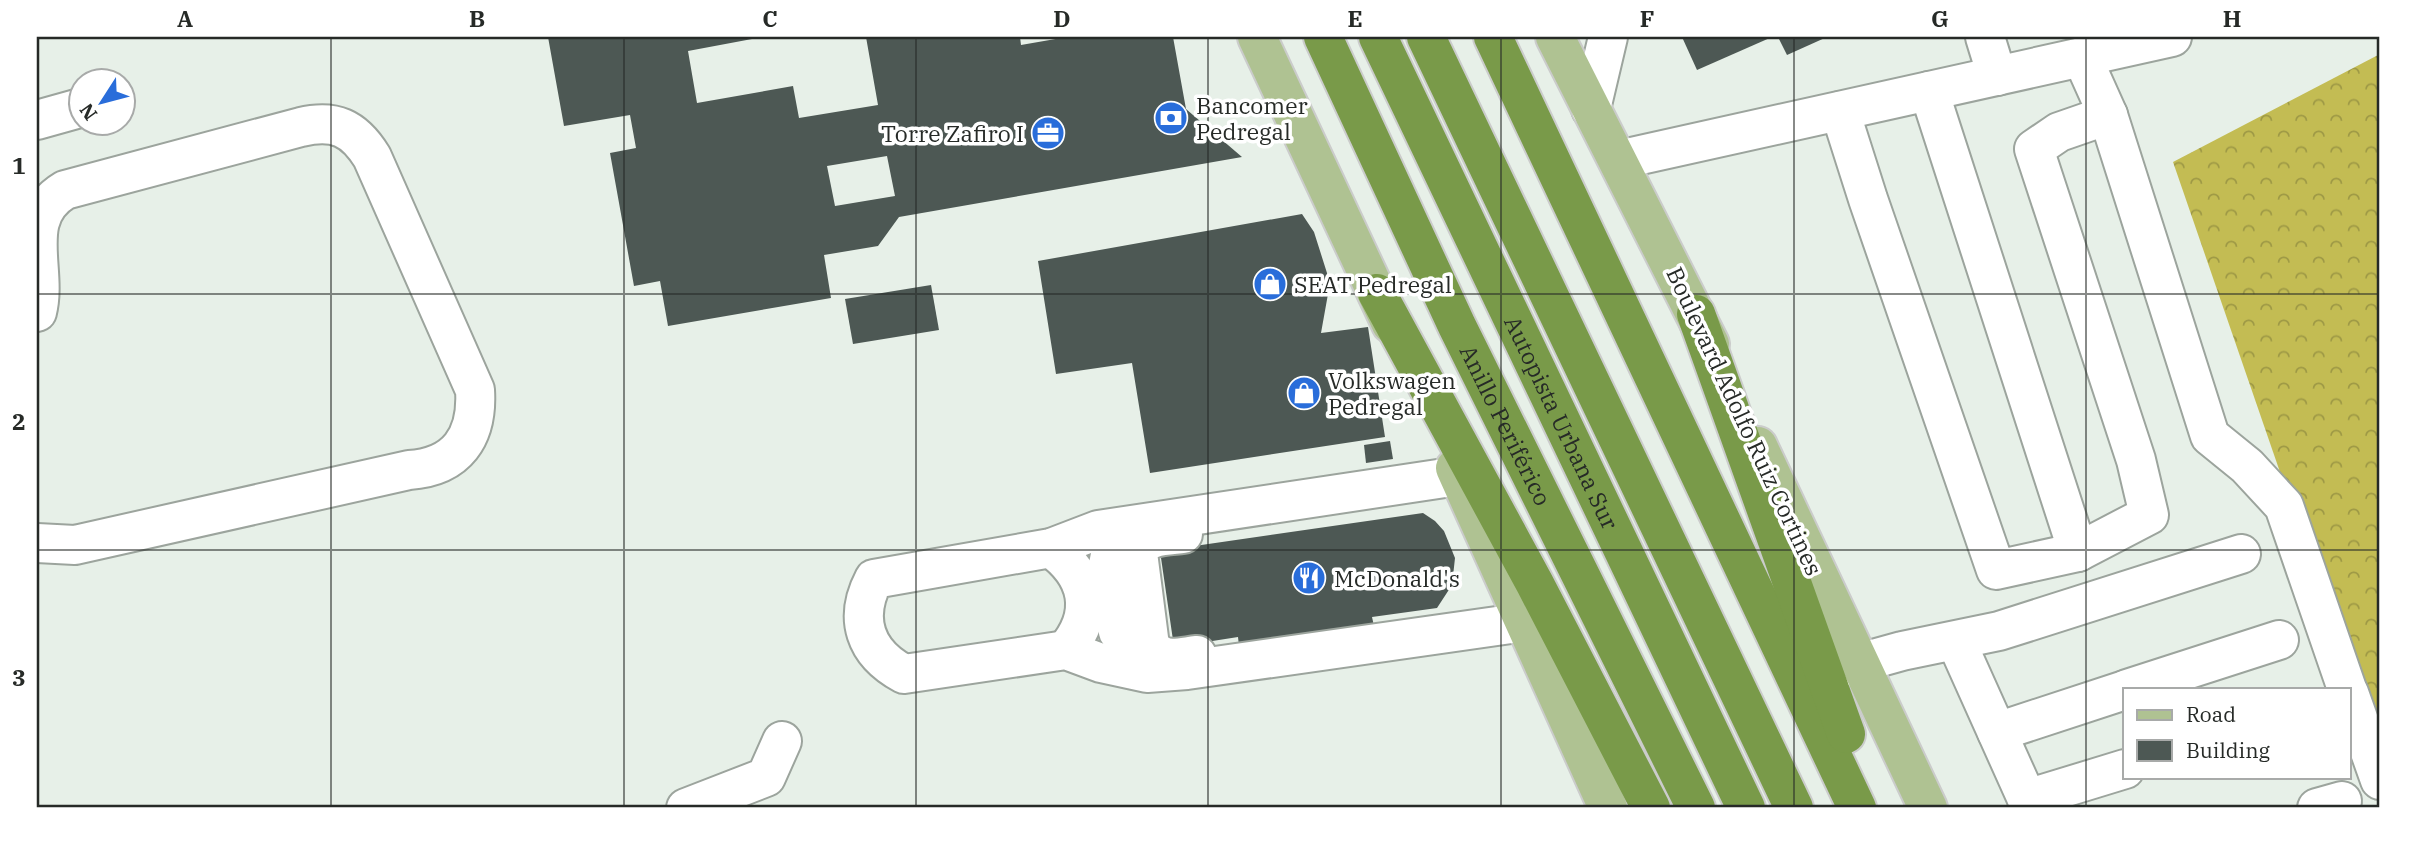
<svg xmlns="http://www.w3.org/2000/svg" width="2417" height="845" font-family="'IBM Plex Serif',serif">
<defs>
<pattern id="forest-crowns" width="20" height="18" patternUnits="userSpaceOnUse" patternTransform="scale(1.75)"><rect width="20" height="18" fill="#c3bc53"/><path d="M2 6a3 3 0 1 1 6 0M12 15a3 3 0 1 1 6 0" fill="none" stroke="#9e9945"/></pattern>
</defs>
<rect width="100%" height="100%" fill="#e7f0e8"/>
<path fill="url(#forest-crowns)" d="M 2380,54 L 2380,762 L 2173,162 Z"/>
<g fill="#4d5854" fill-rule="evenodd">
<path d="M 548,37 L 754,37 L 752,39 L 688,51 L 697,103 L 793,86 L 799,118 L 878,105 L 866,37 L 1020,37 L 1021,45 L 1067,37 L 1173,37 L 1186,109 L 1242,157 L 899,217 L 878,246 L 824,255 L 831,298 L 668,326 L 660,281 L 634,286 L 610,153 L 636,148 L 630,115 L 564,126 ZM 887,156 L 895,196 L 835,206 L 827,166 Z"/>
<path d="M 1682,37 L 1772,37 L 1697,70 Z"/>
<path d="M 1778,37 L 1827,37 L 1787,55 Z"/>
<path d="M 1302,214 L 1314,232 L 1327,273 L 1328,294 L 1321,333 L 1368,327 L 1385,437 L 1150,473 L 1132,363 L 1056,374 L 1038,261 Z"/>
<path d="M 931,285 L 939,330 L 853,344 L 845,299 Z"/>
<path d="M 1390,441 L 1393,459 L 1366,463 L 1364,445 Z"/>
<path d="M 1423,513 L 1435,521 L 1444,531 L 1455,558 L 1452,585 L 1437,608 L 1372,617 L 1374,626 L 1239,646 L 1238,637 L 1174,647 L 1160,551 Z"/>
</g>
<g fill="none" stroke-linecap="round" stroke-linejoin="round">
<defs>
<g id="minor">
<path d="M 1985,37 L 1997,76"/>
<path d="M 2082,57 L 2108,115 L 2210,436 L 2247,466 L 2284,506 L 2347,689"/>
<path d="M 1929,91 L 2078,552"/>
<path d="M 1591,109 L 1608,37"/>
<path d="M 1840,111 L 1868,199 L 1996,570 L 2078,552 L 2149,515 L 2136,460 L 2034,149 L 2059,132 L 2108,115"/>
<path d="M 37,120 L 80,108"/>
<path d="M 1618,160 L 2172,37"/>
<path d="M 37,312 C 48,269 18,218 65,190 L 301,127 C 335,119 354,128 372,157 L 475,390 C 478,437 457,467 409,470 L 75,545 L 37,543"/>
<path d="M 1458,476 L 1098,530 L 1051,548 L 874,579 C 853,619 865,653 904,674 L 1066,650 L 1101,663 L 1147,673 L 1187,670 L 1525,622"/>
<path d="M 1183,534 C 1168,536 1142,535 1138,553 L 1150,646 C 1162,663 1178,657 1197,655"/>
<path d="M 1150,539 L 1120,544 L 1110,555 L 1107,570 L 1118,632 L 1135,651 L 1157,660 L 1163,659"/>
<path d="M 1051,548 C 1089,576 1097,613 1066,650"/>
<path d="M 1956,641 L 2031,808"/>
<path d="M 1830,671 L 1902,651 L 1999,631 L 2241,554"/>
<path d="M 2127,689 L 2279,640"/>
<path d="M 2349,693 L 2380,780"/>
<path d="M 1997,732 L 2125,690"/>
<path d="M 2027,799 L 2125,769"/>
<path d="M 686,808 L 766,777 L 782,741"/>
<path d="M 2317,808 L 2342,801"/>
</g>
<g id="major">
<path d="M 1257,37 L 1391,324"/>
<path d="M 1555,37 L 1710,344"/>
<path d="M 1758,446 L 1928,808"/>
<path d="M 1455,468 L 1608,808"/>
</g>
<g id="highway">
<path id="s1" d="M 1323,37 L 1457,326 L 1696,808"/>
<path id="s2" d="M 1378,37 L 1746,808"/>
<path d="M 1426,37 L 1794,808"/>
<path d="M 1493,37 L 1857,808"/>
<path d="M 1377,293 L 1535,584 L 1651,808"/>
<path d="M 1696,314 L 1846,734"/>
</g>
</defs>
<use href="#minor" stroke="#9ca49d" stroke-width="42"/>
<use href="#major" stroke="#cbcccb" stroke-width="42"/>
<use href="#highway" stroke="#cbcccb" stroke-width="42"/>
<use href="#minor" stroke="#fff" stroke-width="38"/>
<use href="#major" stroke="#afc292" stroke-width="38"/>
<use href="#highway" stroke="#799a49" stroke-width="38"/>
</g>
<path fill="none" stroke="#262a27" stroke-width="2" stroke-opacity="0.55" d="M 331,37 L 331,808M 624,37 L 624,808M 916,37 L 916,808M 1208,37 L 1208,808M 1501,37 L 1501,808M 1794,37 L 1794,808M 2086,37 L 2086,808M 37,294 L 2380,294M 37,550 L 2380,550"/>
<defs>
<symbol id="bank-disc" viewBox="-11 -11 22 22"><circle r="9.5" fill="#296dda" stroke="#fff"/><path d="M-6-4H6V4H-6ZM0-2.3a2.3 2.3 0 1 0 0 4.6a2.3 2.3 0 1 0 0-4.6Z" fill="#fff"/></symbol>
<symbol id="office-disc" viewBox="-11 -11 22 22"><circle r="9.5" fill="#296dda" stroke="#fff"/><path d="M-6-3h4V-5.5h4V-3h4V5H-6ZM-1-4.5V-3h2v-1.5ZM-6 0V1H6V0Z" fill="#fff"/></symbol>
<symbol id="shop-disc" viewBox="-11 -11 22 22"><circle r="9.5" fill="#296dda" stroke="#fff"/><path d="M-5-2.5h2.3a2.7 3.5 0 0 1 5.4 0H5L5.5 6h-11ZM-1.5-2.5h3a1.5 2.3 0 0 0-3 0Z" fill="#fff"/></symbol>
<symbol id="restaurant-disc" viewBox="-11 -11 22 22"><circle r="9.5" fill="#296dda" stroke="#fff"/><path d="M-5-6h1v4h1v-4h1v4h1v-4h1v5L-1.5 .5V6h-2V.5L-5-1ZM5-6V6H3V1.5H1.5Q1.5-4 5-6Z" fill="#fff"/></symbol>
</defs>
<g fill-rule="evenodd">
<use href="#bank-disc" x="1152" y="99" width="38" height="38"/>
<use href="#office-disc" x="1029" y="114" width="38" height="38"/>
<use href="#shop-disc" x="1251" y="265" width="38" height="38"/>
<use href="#shop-disc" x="1285" y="374" width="38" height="38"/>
<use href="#restaurant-disc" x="1290" y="559" width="38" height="38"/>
</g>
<g text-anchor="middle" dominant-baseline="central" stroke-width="7" stroke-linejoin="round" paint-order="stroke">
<g font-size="23" fill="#262a27" stroke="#fff" text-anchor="start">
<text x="1196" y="105">Bancomer<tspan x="1196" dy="26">Pedregal</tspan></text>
<text x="1024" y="133" text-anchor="end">Torre Zafiro I</text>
<text x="1294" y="284">SEAT Pedregal</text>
<text x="1328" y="380">Volkswagen<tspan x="1328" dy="26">Pedregal</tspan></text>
<text x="1334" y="578">McDonald's</text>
</g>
<g font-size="23" fill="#262a27" stroke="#fff">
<text transform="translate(1745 421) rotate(65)">Boulevard Adolfo Ruiz Cortines</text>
<text stroke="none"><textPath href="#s2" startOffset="427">Autopista Urbana Sur</textPath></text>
<text stroke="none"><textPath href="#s1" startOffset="429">Anillo Periférico</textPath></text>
</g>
</g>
<rect width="2417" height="845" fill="none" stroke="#ffffff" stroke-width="77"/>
<rect x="2123" y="688" width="228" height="91" fill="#ffffff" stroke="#a8aaa9" stroke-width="2"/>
<rect x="2137" y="710" width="35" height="10" fill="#afc292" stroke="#a8aaa9" stroke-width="2"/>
<text x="2186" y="722" font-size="21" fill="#262a27">Road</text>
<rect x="2137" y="740" width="35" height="21" fill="#4d5854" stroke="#a8aaa9" stroke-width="2"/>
<text x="2186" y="758" font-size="21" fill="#262a27">Building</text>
<g transform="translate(102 102) rotate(234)"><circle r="33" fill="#ffffff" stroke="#a8aaa9" stroke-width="2"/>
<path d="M0-5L12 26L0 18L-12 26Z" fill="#296dda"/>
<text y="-10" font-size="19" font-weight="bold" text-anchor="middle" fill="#262a27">N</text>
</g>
<rect x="38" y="38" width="2340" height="768" fill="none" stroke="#262a27" stroke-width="2.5"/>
<g font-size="23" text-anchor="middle" font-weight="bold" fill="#262a27">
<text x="185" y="27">A</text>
<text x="477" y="27">B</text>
<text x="770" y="27">C</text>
<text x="1062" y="27">D</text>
<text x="1355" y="27">E</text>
<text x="1647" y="27">F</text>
<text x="1940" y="27">G</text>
<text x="2232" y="27">H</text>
<text x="19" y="174">1</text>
<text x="19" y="430">2</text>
<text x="19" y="686">3</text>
</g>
</svg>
